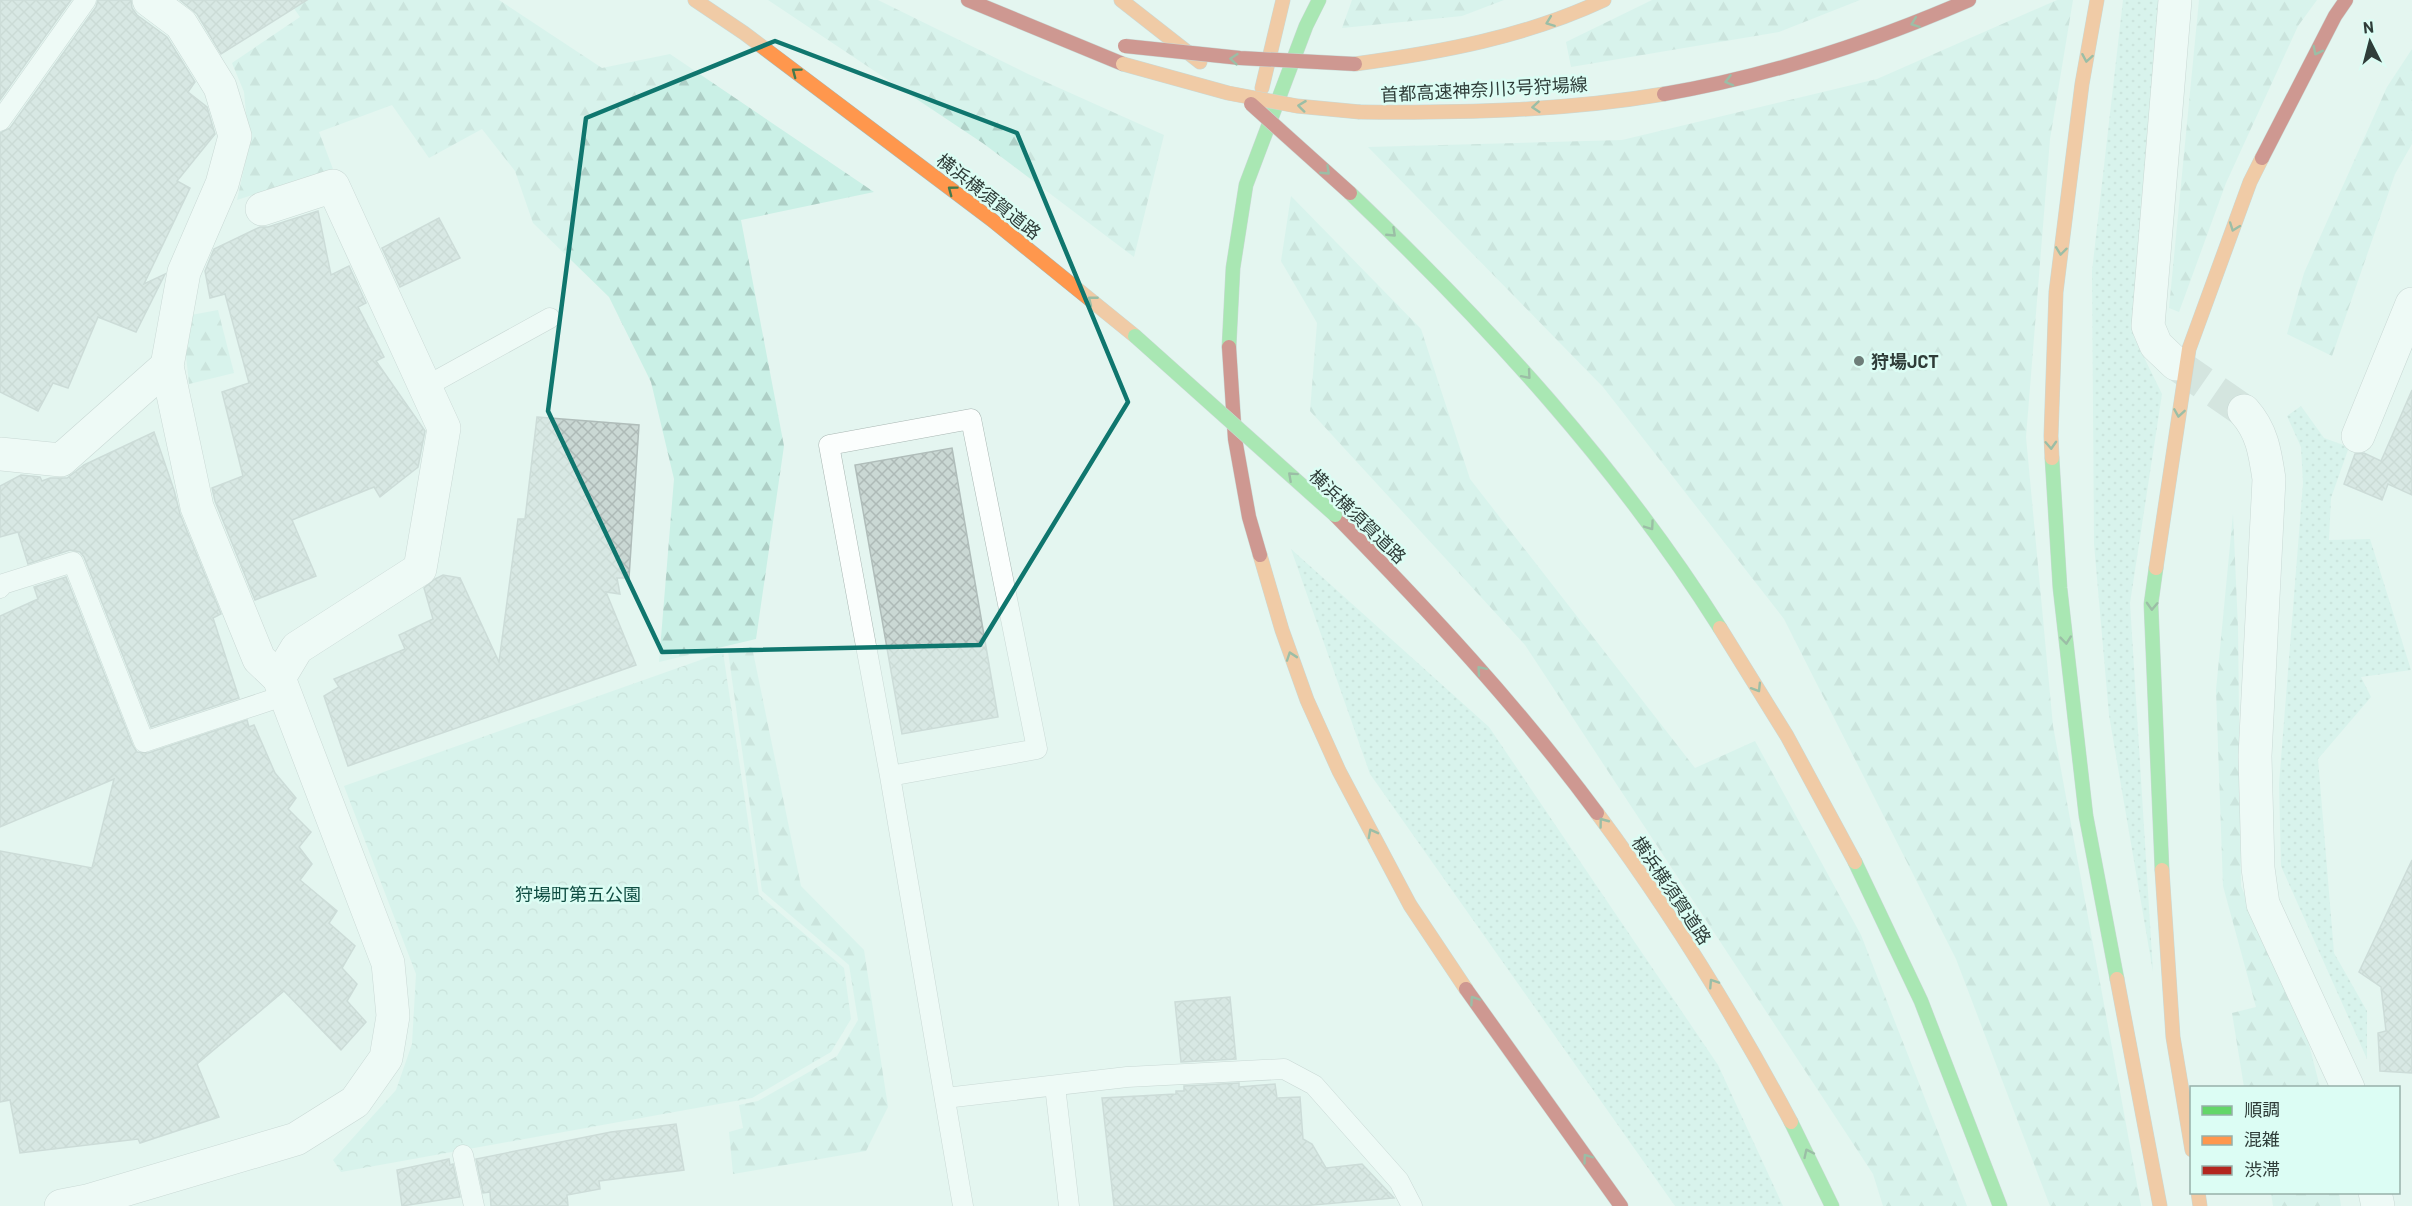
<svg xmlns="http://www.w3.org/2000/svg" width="2412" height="1206" font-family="Barlow,'Noto Sans JP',sans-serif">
<defs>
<pattern id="grass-dots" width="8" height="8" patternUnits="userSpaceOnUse" patternTransform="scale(1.5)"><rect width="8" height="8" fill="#caf0e6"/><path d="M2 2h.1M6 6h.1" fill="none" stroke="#aecfc6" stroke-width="1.8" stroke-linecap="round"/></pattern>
<pattern id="forest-firs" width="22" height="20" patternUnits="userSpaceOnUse" patternTransform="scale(1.5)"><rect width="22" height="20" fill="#caf0e6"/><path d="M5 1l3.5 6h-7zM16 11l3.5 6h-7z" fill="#aecfc6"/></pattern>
<pattern id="park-crowns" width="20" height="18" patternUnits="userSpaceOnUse" patternTransform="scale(1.5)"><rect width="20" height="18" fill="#caf0e6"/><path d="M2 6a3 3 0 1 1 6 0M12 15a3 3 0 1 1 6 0" fill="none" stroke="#aecfc6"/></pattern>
<pattern id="building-cross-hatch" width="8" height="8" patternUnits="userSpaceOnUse" patternTransform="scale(1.5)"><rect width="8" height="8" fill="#cad8d4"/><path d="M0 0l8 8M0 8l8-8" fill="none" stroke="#aebab7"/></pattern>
</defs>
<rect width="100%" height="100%" fill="#e4f5f0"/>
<g fill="url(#grass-dots)">
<path d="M 2123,0 L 2160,0 L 2134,337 L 2162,394 L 2130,603 L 2153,972 L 2109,715 L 2094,544 L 2092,271 Z"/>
<path d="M 2301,406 L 2324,438 L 2349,447 L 2331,498 L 2329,540 L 2370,539 L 2411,670 L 2361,677 L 2371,697 L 2318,759 L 2334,953 L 2367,1011 L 2367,1059 L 2281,866 L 2279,784 L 2303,483 L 2301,447 L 2287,416 Z"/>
<path d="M 1291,549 L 1489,727 L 1718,1065 L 1783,1206 L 1675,1206 L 1370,774 Z"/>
</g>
<g fill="url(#forest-firs)">
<path d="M 288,0 L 499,0 L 602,68 L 670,54 L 874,192 L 741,220 L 784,446 L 756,639 L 659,662 L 674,479 L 651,382 L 609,297 L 533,223 L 515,171 L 482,129 L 429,158 L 392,105 L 319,132 L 333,169 L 237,200 L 249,146 L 244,92 L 232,63 L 300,17 Z"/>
<path d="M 768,0 L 878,0 L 1028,74 L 1164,135 L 1134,257 L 984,144 Z"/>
<path d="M 1352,0 L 1504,0 L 1462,16 L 1342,28 Z"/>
<path d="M 1652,0 L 1860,0 L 1779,32 L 1571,67 L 1566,42 Z"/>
<path d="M 2057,0 L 2073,0 L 2050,139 L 2026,437 L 2053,726 L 2141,1206 L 2050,1206 L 1956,959 L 1784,619 L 1603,387 L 1368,147 L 1622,140 L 1877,79 Z"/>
<path d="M 2199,0 L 2317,0 L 2298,26 L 2226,183 L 2179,312 L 2169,308 Z"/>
<path d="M 2412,49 L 2412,144 L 2395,174 L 2332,356 L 2287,334 L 2304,273 L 2387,87 Z"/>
<path d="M 1291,196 L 1421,329 L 1470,479 L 1695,768 L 1755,741 L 1861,935 L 1967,1206 L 1883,1206 L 1873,1174 L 1525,645 L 1310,411 L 1317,323 L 1281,261 Z"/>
<path d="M 218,310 L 234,373 L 189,384 L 185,346 L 191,315 Z"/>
<path d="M 2233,514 L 2238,628 L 2241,886 L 2307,1037 L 2320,1087 L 2244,1087 L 2232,1013 L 2256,1007 L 2223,886 L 2216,690 Z"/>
<path d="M 752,647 L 801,886 L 864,950 L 888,1107 L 866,1151 L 733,1174 L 729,1132 L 743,1128 L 739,1105 L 758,1101 L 837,1056 L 858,1020 L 849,965 L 762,891 L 728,651 Z"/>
<path d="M 2271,1193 L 2339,1193 L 2341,1206 L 2273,1206 Z"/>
</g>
<path fill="url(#park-crowns)" d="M 723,652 L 759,895 L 844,968 L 851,1019 L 831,1052 L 752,1098 L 341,1172 L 333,1160 L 396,1090 L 412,1044 L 416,974 L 344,786 Z"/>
<g fill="url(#building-cross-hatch)" stroke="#b0bdba" stroke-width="1.5">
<path d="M 0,0 L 71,0 L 0,100 Z"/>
<path d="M 98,0 L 131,0 L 132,8 L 137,15 L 167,37 L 195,82 L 188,92 L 207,107 L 215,134 L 177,181 L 190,188 L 144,284 L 165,274 L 136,332 L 98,317 L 68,388 L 53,383 L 38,411 L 0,392 L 0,133 L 10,128 L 96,7 Z"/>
<path d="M 180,0 L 307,0 L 221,54 L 197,14 Z"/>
<path d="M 318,211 L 331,275 L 349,266 L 366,303 L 358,307 L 384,357 L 376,361 L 425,431 L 418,467 L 380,497 L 374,487 L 292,520 L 316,576 L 255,600 L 215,501 L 212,488 L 243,476 L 222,392 L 249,383 L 225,294 L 210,298 L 205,271 L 214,249 L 260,227 L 268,227 Z"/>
<path d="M 439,218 L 460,258 L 400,287 L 382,248 Z"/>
<path d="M 2412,390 L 2412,495 L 2388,484 L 2382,500 L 2344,484 L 2355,454 L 2364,453 L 2381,461 Z"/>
<path d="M 537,417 L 639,425 L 629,578 L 617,578 L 620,594 L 606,592 L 636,665 L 348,766 L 324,696 L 339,687 L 334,679 L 405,649 L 399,635 L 433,619 L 424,588 L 435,579 L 443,575 L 460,578 L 499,662 L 518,519 L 525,519 Z"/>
<path d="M 154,432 L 174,490 L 180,514 L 221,614 L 213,618 L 239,698 L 151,727 L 84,557 L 80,552 L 70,550 L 28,564 L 18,532 L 0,537 L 0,486 L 21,475 L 40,477 L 42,481 L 50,478 L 67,478 L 84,465 Z"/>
<path d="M 952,448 L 998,717 L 902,734 L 855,465 Z"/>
<path d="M 66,577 L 133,746 L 137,752 L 148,753 L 247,720 L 249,727 L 254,725 L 275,773 L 296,798 L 288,809 L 311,832 L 299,847 L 312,864 L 300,880 L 337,911 L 329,923 L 355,946 L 342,968 L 357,984 L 347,1001 L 366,1022 L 341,1050 L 284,991 L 197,1064 L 219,1117 L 140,1143 L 138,1139 L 20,1153 L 10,1100 L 0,1102 L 0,851 L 92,868 L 114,779 L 0,827 L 0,616 L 38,599 L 34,587 Z"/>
<path d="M 2412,860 L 2412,1073 L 2380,1071 L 2378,1033 L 2386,1031 L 2381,987 L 2359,972 Z"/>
<path d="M 1230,997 L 1236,1059 L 1181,1062 L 1175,1002 Z"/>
<path d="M 1239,1083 L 1239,1087 L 1275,1084 L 1277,1098 L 1300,1097 L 1303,1139 L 1312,1144 L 1326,1168 L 1362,1164 L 1394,1198 L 1301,1206 L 1114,1206 L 1102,1098 L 1176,1094 L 1176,1091 L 1184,1091 L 1184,1086 Z"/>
<path d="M 676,1124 L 684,1170 L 599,1181 L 600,1189 L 567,1195 L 568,1206 L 491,1206 L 490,1192 L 483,1193 L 476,1159 L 611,1132 Z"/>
<path d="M 449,1159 L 450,1165 L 453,1164 L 460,1197 L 402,1206 L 397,1170 Z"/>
</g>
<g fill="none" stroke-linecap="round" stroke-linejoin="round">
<path stroke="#c0d0cb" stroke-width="33" stroke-dasharray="33 16" stroke-linecap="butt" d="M 2176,364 L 2244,411"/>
<defs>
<g id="lane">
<path d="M 0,121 L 86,0"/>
<path d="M 425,387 L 550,318"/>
<path d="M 0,588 L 3,584 L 73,562 L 144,742 L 286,695"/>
<path d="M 890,776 L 1037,749 L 971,419 L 829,445 L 890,776 L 963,1206"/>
<path d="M 1055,1086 L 1069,1206"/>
<path d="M 945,1098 L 1127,1077 L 1284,1069 L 1314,1085 L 1399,1181 L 1412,1206"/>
<path d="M 463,1155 L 474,1206"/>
</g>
<g id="street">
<path d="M 149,0 L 181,24 L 220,87 L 235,136 L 222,184 L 184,272 L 167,366 L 197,507 L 259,659 L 279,678"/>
<path d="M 2175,0 L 2148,326 L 2156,345 L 2176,364"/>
<path d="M 2244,411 C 2262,431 2265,452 2269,479 L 2255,756 L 2258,868 L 2263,904 L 2348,1088"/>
<path d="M 2358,436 L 2412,304"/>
<path d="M 0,454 L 61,460 L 167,366"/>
<path d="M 2375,1192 L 2378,1206"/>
<path d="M 61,1206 L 87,1201 L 296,1139 L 355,1102 L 386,1058 L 393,1016 L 388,963 L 279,678 L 297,648 L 420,569 L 444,428 L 333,186 L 262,209"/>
</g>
<g id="fast">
<path d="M 1350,193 C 1488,325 1618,466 1720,628"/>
<path d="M 1229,347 L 1233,268 L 1246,185 L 1306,26 L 1319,0"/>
<path d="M 2052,458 L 2060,588 L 2086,816 L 2117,979"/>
<path d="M 2156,568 L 2151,604 L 2162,870"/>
<path d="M 1855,862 L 1921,1001 L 2000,1206"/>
<path d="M 1791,1122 L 1832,1206"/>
</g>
<g id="slow">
<path d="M 695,0 L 744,33 L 992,220 L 1135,336"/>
<path d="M 1121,0 L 1200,62"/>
<path d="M 1355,64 C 1442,52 1525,37 1604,0"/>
<path d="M 1262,88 L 1283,0"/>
<path d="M 1360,112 C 1461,113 1564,111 1664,94"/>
<path d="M 2052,458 L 2051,436 L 2056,292 L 2082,84 L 2097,0"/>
<path d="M 1260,555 L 1282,630 L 1307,700 L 1339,771 L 1410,905 L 1466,989"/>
<path d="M 2156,568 L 2189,349 L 2250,182 L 2262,158"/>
<path d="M 1720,628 L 1787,736 L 1855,862"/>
<path d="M 1597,813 C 1670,911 1734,1015 1791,1122"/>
<path d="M 2162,870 L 2173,1037 L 2192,1150"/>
<path d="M 2117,979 L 2160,1206"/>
<path d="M 2198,1192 L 2200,1206"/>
</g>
<g id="jam">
<path d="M 968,0 L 1123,64"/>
<path d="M 1664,94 C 1770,76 1870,43 1969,0"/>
<path d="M 2262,158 L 2335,16 L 2346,0"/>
<path d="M 1229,347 L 1235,439 L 1249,517 L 1260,555"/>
<path d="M 1335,515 C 1428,610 1518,706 1597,813"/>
<path d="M 1466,989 L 1621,1206"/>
</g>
</defs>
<use href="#lane" stroke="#a9b7b3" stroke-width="21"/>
<use href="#street" stroke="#a9b7b3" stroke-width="34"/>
<use href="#fast" stroke="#a9b7b3" stroke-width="15"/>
<use href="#slow" stroke="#a9b7b3" stroke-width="15"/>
<use href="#jam" stroke="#a9b7b3" stroke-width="15"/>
<use href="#lane" stroke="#fbfefd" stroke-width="20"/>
<use href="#street" stroke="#fbfefd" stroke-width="33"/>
<use href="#fast" stroke="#63d668" stroke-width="14"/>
<use href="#slow" stroke="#ff974d" stroke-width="14"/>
<use href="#jam" stroke="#b3261e" stroke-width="14"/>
<defs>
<path id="fast-bridge" d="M 1135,336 L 1335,515"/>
<path id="slow-bridge" d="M 1123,64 L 1228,93 L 1297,106 L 1360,112"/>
<g id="jam-bridge">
<path d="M 1125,46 L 1240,58 L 1355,64"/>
<path d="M 1251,104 L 1350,193"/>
</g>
</defs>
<use href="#fast-bridge" stroke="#a9b7b3" stroke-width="15" stroke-linecap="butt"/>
<use href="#slow-bridge" stroke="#a9b7b3" stroke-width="15" stroke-linecap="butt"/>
<use href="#jam-bridge" stroke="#a9b7b3" stroke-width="15" stroke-linecap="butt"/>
<use href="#fast-bridge" stroke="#63d668" stroke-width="14"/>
<use href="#slow-bridge" stroke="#ff974d" stroke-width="14"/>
<use href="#jam-bridge" stroke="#b3261e" stroke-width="14"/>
</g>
<defs><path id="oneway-chevron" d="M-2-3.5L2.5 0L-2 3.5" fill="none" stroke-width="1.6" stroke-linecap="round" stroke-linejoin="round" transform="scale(1.5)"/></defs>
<g stroke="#447a4c">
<use href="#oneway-chevron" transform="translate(1550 22) rotate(159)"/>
<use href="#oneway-chevron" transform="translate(1915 23) rotate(159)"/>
<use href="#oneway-chevron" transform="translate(2317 51) rotate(117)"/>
<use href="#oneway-chevron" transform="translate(2087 58) rotate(100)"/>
<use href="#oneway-chevron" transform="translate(1234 59) rotate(-175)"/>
<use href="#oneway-chevron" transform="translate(796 72) rotate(-143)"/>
<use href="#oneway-chevron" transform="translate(1729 81) rotate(166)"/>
<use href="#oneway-chevron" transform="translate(1302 106) rotate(-173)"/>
<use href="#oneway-chevron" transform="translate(1536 107) rotate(175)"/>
<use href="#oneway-chevron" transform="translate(1326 171) rotate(43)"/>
<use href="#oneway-chevron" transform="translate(952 190) rotate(-143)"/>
<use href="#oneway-chevron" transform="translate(2234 227) rotate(110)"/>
<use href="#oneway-chevron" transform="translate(1392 233) rotate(43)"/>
<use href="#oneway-chevron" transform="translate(2061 251) rotate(97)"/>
<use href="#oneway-chevron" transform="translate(1092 300) rotate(-141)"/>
<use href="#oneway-chevron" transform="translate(1527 375) rotate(49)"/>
<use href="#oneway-chevron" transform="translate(2179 413) rotate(99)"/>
<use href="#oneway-chevron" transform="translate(2051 445) rotate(87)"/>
<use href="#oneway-chevron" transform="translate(1292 476) rotate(-138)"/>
<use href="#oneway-chevron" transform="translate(1650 526) rotate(55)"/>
<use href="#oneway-chevron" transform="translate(2152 606) rotate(92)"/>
<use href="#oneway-chevron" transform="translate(2066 640) rotate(84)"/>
<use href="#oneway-chevron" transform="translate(1291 656) rotate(-109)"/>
<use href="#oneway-chevron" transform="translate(1481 670) rotate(-131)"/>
<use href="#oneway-chevron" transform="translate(1757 688) rotate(58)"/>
<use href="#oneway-chevron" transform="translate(1603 822) rotate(-127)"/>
<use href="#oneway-chevron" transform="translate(1372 833) rotate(-118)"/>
<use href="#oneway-chevron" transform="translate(1713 983) rotate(-123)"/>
<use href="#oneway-chevron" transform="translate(1474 1000) rotate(-124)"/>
<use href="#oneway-chevron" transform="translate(1808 1153) rotate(-115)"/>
<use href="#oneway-chevron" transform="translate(1587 1158) rotate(-126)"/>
</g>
<path d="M0 0H2412V1206H0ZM 775,41 L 1017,133 L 1128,402 L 980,645 L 662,652 L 548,411 L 586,118 Z" fill="#e4f5f0" fill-opacity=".55" fill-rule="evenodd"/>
<path fill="none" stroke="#0f766e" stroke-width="4.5" stroke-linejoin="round" d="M 775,41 L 1017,133 L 1128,402 L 980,645 L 662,652 L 548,411 L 586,118 Z"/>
<circle fill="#6e7d79" stroke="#dcfdf4" stroke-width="2" cx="1859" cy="361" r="6"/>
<g text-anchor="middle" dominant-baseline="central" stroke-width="5" stroke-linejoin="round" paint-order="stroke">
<g font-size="18" fill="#2f3d39" stroke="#dcfdf4">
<text transform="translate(1484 89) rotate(-3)">首都高速神奈川3号狩場線</text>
<text transform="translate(989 196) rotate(38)">横浜横須賀道路</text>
<text transform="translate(1358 516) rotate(44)">横浜横須賀道路</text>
<text transform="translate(1672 890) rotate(56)">横浜横須賀道路</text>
</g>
<g font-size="18" font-weight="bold" fill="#2f3d39" stroke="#dcfdf4" text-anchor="start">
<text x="1871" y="361">狩場JCT</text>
</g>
<g font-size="18" fill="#0f4d42" stroke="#dcfdf4">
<text x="578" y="894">狩場町第五公園</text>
</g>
</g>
<rect x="2190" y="1086" width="210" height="108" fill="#dcfdf4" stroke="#97b0a9" stroke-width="1.5"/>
<rect x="2202" y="1106" width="30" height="9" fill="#63d668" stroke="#97b0a9" stroke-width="1.5"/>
<text x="2244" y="1116" font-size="18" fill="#2f3d39">順調</text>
<rect x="2202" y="1136" width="30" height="9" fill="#ff974d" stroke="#97b0a9" stroke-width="1.5"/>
<text x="2244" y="1146" font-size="18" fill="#2f3d39">混雑</text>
<rect x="2202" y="1166" width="30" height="9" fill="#b3261e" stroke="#97b0a9" stroke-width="1.5"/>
<text x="2244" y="1176" font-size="18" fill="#2f3d39">渋滞</text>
<g transform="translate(2370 42) rotate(354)" stroke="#dcfdf4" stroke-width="4.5" paint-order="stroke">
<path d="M0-4.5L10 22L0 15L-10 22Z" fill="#2f3d39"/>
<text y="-9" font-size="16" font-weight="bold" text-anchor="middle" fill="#2f3d39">N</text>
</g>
</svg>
